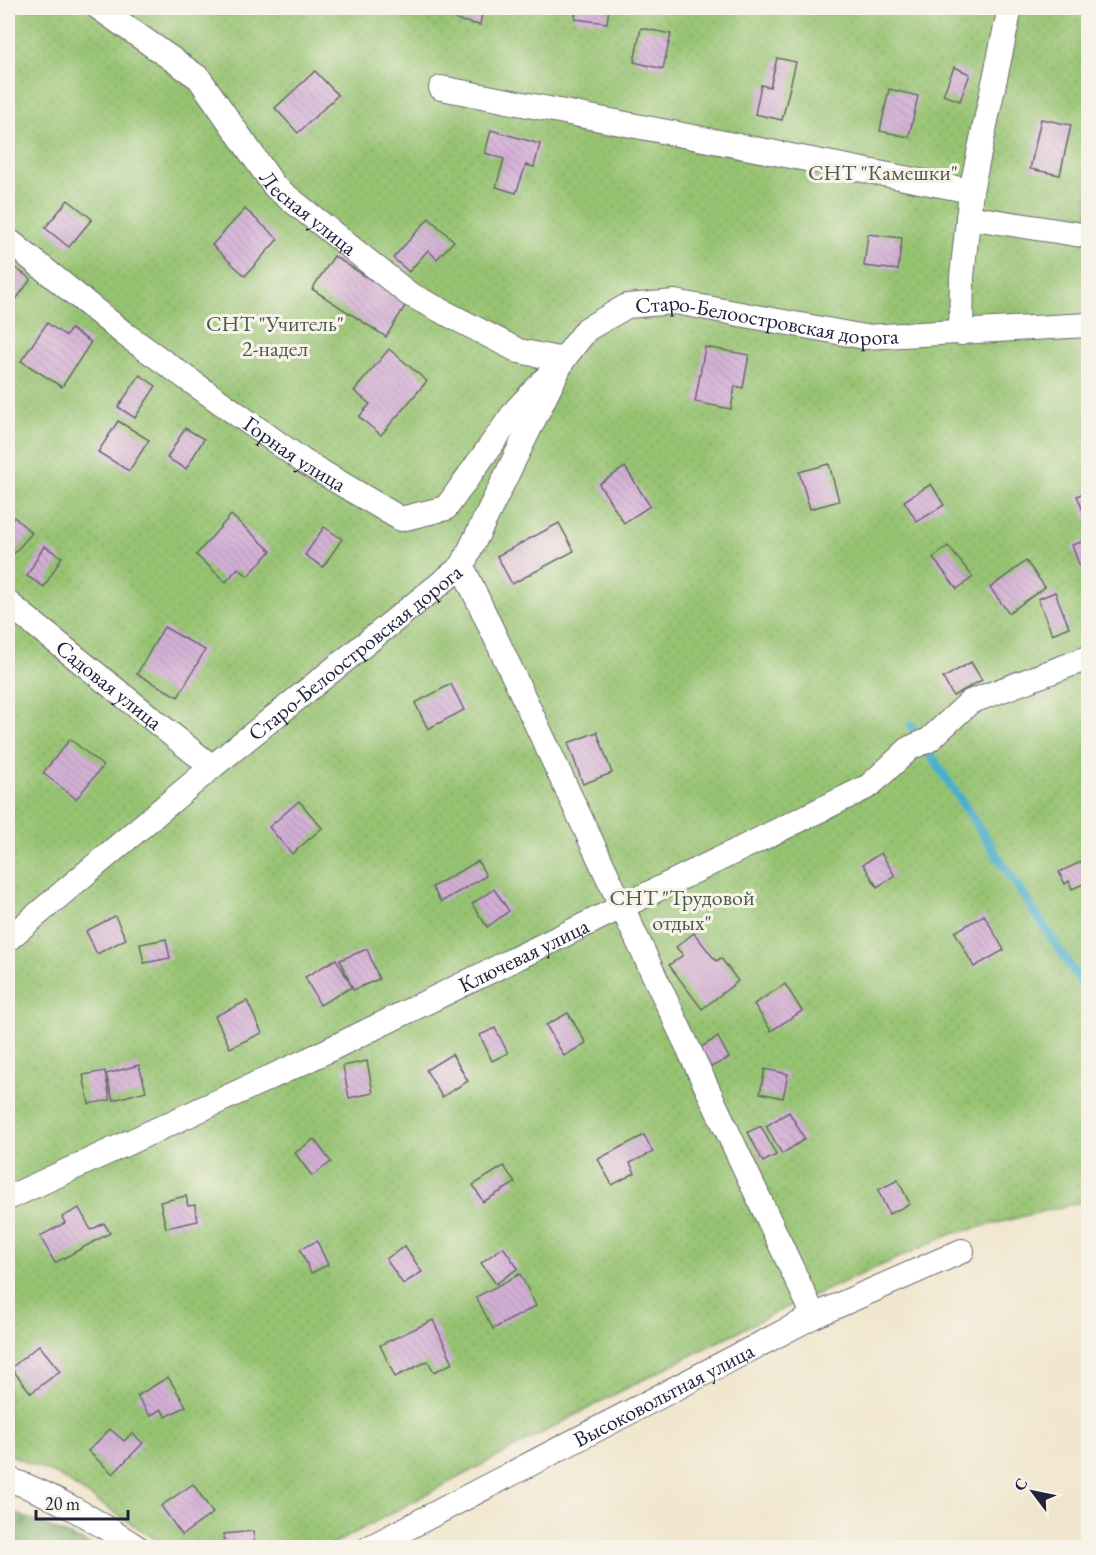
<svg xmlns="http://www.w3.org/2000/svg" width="1096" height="1555" font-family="'EB Garamond',serif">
<defs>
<pattern id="forest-firs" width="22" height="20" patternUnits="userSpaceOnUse" patternTransform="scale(1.5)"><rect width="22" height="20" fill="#78a963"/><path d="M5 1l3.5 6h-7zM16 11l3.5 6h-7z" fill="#628953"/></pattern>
<pattern id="garden-dots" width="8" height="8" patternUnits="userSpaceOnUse" patternTransform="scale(1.5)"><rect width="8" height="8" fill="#96c371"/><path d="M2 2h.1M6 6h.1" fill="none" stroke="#81a763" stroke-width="1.8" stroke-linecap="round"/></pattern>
<pattern id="building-back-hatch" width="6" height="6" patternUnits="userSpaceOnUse" patternTransform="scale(1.5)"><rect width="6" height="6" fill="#d3afd5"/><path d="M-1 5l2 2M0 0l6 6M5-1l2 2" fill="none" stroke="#b596b8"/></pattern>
</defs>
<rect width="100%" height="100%" fill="#f7f3e8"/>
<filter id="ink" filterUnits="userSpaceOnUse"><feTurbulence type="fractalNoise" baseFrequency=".0167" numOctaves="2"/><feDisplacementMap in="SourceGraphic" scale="12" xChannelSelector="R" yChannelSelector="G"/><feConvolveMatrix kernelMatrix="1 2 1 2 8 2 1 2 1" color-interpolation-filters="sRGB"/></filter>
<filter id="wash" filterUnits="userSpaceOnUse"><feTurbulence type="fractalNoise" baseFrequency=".008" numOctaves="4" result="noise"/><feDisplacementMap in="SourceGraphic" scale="24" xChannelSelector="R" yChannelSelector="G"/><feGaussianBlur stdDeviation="1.35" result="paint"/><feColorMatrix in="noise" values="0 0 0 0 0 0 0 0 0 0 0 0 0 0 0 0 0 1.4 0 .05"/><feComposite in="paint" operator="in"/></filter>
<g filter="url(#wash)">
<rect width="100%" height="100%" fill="#f1e6cd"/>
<path fill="url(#forest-firs)" stroke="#4d664f" stroke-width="1.5" d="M 8,1510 L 96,1547 L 8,1547 Z"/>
<path fill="url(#garden-dots)" stroke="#5c7256" stroke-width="1.5" d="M 8,8 L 1088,8 L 1088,1191 L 1081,1202 L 952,1234 L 774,1313 L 617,1393 L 328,1547 L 167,1547 L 59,1476 L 8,1454 Z"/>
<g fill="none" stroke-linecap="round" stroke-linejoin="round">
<path stroke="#4bafca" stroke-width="9" d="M 911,725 L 1088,993"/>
</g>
<g id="blocks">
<g fill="url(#building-back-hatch)">
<path d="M 459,8 L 483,8 L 480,25 L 456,20 Z"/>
<path d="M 576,8 L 609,8 L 607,23 L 575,19 Z"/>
<path d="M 641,28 L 671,34 L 663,69 L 634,62 Z"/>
<path d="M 777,58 L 796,62 L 782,120 L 755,114 L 761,85 L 770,87 Z"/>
<path d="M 954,67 L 970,74 L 960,101 L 943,95 Z"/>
<path d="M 315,71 L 338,95 L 298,133 L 275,108 Z"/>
<path d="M 889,89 L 918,96 L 909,137 L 880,131 Z"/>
<path d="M 1041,119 L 1071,125 L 1060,175 L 1030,169 Z"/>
<path d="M 491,130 L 540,144 L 534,167 L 526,165 L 516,193 L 496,187 L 504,159 L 485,153 Z"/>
<path d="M 68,200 L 92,219 L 69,247 L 45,228 Z"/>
<path d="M 245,209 L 278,239 L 245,276 L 212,245 Z"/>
<path d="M 429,218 L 454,241 L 437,259 L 428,250 L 409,272 L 393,258 Z"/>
<path d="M 868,234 L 902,238 L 898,270 L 864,266 Z"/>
<path d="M 334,256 L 407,303 L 386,337 L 312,289 Z"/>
<path d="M 11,265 L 31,279 L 9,309 L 8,270 Z"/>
<path d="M 47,323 L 66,336 L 71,329 L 91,342 L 62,387 L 21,361 Z"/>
<path d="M 705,347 L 749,355 L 743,388 L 735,386 L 731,409 L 695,402 Z"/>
<path d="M 389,349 L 427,381 L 381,435 L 359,417 L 370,404 L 354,391 Z"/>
<path d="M 140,375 L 156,386 L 135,418 L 118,407 Z"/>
<path d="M 118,421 L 149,440 L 129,471 L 98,452 Z"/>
<path d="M 185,428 L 204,439 L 186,469 L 167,458 Z"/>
<path d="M 829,464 L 839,501 L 810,509 L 799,472 Z"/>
<path d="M 625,467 L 650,506 L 624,523 L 599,484 Z"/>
<path d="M 931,484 L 944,505 L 917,522 L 904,501 Z"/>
<path d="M 1088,491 L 1088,523 L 1077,496 Z"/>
<path d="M 231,515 L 271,551 L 248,576 L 238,568 L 226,582 L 196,555 Z"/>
<path d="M 14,517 L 32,533 L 10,558 L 8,556 L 8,524 Z"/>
<path d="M 559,523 L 574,551 L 512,584 L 497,556 Z"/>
<path d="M 324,527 L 342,539 L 323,567 L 305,555 Z"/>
<path d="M 1085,541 L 1088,550 L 1088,571 L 1082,573 L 1072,545 Z"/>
<path d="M 44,546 L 62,557 L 44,587 L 27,576 Z"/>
<path d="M 948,546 L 973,577 L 957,589 L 933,558 Z"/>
<path d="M 1026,561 L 1045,587 L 1009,613 L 990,588 Z"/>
<path d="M 1055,592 L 1069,627 L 1052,634 L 1038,599 Z"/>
<path d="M 164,627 L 205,650 L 178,697 L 137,674 Z"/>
<path d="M 971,662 L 982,680 L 953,696 L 943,678 Z"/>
<path d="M 451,684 L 464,710 L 428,729 L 415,703 Z"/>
<path d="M 597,732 L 612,773 L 583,784 L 568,743 Z"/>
<path d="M 70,739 L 103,766 L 76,799 L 43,773 Z"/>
<path d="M 299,801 L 322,828 L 292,854 L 269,827 Z"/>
<path d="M 881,853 L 895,876 L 877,887 L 863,864 Z"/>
<path d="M 478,861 L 486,876 L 441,902 L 432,887 Z"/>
<path d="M 1083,861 L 1088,873 L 1088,882 L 1072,889 L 1069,881 L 1065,884 L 1059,872 Z"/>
<path d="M 494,889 L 509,911 L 487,927 L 472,904 Z"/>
<path d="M 984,915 L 1004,950 L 974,967 L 955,932 Z"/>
<path d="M 115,916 L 126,939 L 97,954 L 86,931 Z"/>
<path d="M 694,933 L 716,961 L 721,958 L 738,981 L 702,1009 L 669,965 L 683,955 L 676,947 Z"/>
<path d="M 166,939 L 170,958 L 144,963 L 140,944 Z"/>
<path d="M 367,949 L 379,979 L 353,990 L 340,960 Z"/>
<path d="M 336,959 L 352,987 L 320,1005 L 305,977 Z"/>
<path d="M 785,984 L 802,1011 L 771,1031 L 754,1004 Z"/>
<path d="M 247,1001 L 262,1033 L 230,1048 L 215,1016 Z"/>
<path d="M 568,1013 L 586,1043 L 564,1056 L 546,1025 Z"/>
<path d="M 495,1028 L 508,1053 L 492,1061 L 480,1035 Z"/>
<path d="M 718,1037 L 729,1058 L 709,1068 L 699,1048 Z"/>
<path d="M 452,1054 L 468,1081 L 442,1097 L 426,1070 Z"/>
<path d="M 367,1061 L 373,1093 L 349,1098 L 343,1066 Z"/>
<path d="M 139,1065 L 146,1091 L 113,1100 L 106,1074 Z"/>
<path d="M 765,1069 L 788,1074 L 783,1098 L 760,1093 Z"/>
<path d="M 105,1071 L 110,1100 L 89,1104 L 83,1075 Z"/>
<path d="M 789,1112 L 805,1139 L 782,1154 L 766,1126 Z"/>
<path d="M 761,1126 L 776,1155 L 763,1162 L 748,1132 Z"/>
<path d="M 644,1135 L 653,1152 L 630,1163 L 635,1173 L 612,1185 L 598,1159 Z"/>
<path d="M 314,1139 L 331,1162 L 312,1176 L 295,1153 Z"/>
<path d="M 504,1166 L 515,1183 L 483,1202 L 473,1185 Z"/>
<path d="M 898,1180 L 910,1204 L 889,1214 L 878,1190 Z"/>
<path d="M 186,1196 L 188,1206 L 195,1205 L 198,1221 L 166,1228 L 160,1202 Z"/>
<path d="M 79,1208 L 91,1230 L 104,1223 L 110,1233 L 55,1263 L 40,1236 L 65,1223 L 62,1217 Z"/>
<path d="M 317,1241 L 328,1265 L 311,1273 L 300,1249 Z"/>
<path d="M 405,1246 L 422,1272 L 403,1284 L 386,1259 Z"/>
<path d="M 503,1247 L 518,1268 L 496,1284 L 481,1263 Z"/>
<path d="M 520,1274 L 536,1306 L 493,1329 L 476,1297 Z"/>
<path d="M 433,1320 L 453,1363 L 434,1372 L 428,1361 L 395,1377 L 380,1345 Z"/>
<path d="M 39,1345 L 60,1371 L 31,1393 L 11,1368 Z"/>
<path d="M 168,1377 L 186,1406 L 166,1417 L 161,1409 L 150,1416 L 137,1396 Z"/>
<path d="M 110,1429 L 124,1441 L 132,1433 L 143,1443 L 113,1474 L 88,1451 Z"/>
<path d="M 193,1484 L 213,1513 L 182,1535 L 161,1506 Z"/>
<path d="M 253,1531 L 255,1547 L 225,1548 L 224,1534 Z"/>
</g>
</g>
</g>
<g filter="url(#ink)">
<use href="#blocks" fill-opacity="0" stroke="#6a676e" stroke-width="1.5"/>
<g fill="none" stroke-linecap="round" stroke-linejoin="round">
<defs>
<g id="street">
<path id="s1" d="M 99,8 L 199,78 L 275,187 L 409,294 L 519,351 L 563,360"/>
<path d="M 441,88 L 971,191"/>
<path d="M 968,217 L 1088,236"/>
<path id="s2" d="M 8,240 L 126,335 L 303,461 L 401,519 L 446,508 L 516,410 L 549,375"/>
<path d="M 961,333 L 962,277 L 971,191 L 1010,8"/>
<path d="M 462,566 L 814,1316"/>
<path id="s3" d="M 8,603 L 212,767"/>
<path id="s4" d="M 8,939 L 212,767 L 462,566 L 563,360 L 587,329 L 627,306 L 675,302 L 865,337 L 1088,325"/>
<path id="s5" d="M 8,1198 L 308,1060 L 869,786 L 910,748 L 929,740 L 970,702 L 1088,658"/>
<path d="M 8,1479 C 54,1495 96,1521 138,1548"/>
<path id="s6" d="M 369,1548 L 814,1316 L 962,1251"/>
</g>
</defs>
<use href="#street" stroke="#6a676e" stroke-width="26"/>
<use href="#street" stroke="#fff" stroke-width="24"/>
</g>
</g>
<g text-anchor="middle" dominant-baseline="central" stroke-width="6" stroke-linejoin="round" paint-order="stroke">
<g font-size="22" fill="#4b5a4e" stroke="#f7f3e8">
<text x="883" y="172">СНТ "Камешки"</text>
<text x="275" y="323">СНТ "Учитель"<tspan x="275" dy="25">2-надел</tspan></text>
<text x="682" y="897">СНТ "Трудовой<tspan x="682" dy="25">отдых"</tspan></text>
</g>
<g font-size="22" fill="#22223b" stroke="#f7f3e8">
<text stroke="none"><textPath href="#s1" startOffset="297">Лесная улица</textPath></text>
<text stroke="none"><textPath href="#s4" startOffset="1044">Старо-Белоостровская дорога</textPath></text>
<text stroke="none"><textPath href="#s2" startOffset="358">Горная улица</textPath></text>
<text stroke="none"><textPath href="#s4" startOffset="450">Старо-Белоостровская дорога</textPath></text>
<text stroke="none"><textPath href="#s3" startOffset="130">Садовая улица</textPath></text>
<text stroke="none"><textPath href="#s5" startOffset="570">Ключевая улица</textPath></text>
<text stroke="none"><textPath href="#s6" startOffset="332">Высоковольтная улица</textPath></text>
</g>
</g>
<rect width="1096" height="1555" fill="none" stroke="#f7f3e8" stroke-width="30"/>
<g transform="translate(1033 1492) rotate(302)" stroke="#f7f3e8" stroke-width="4.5" paint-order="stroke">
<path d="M0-4.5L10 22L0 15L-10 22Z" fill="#22223b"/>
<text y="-9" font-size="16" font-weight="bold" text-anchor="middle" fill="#22223b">С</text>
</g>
<path d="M36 1510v9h92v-9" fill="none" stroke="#22223b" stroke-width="3"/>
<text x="45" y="1510" font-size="18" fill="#22223b" stroke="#f7f3e8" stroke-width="4.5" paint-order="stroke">20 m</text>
</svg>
